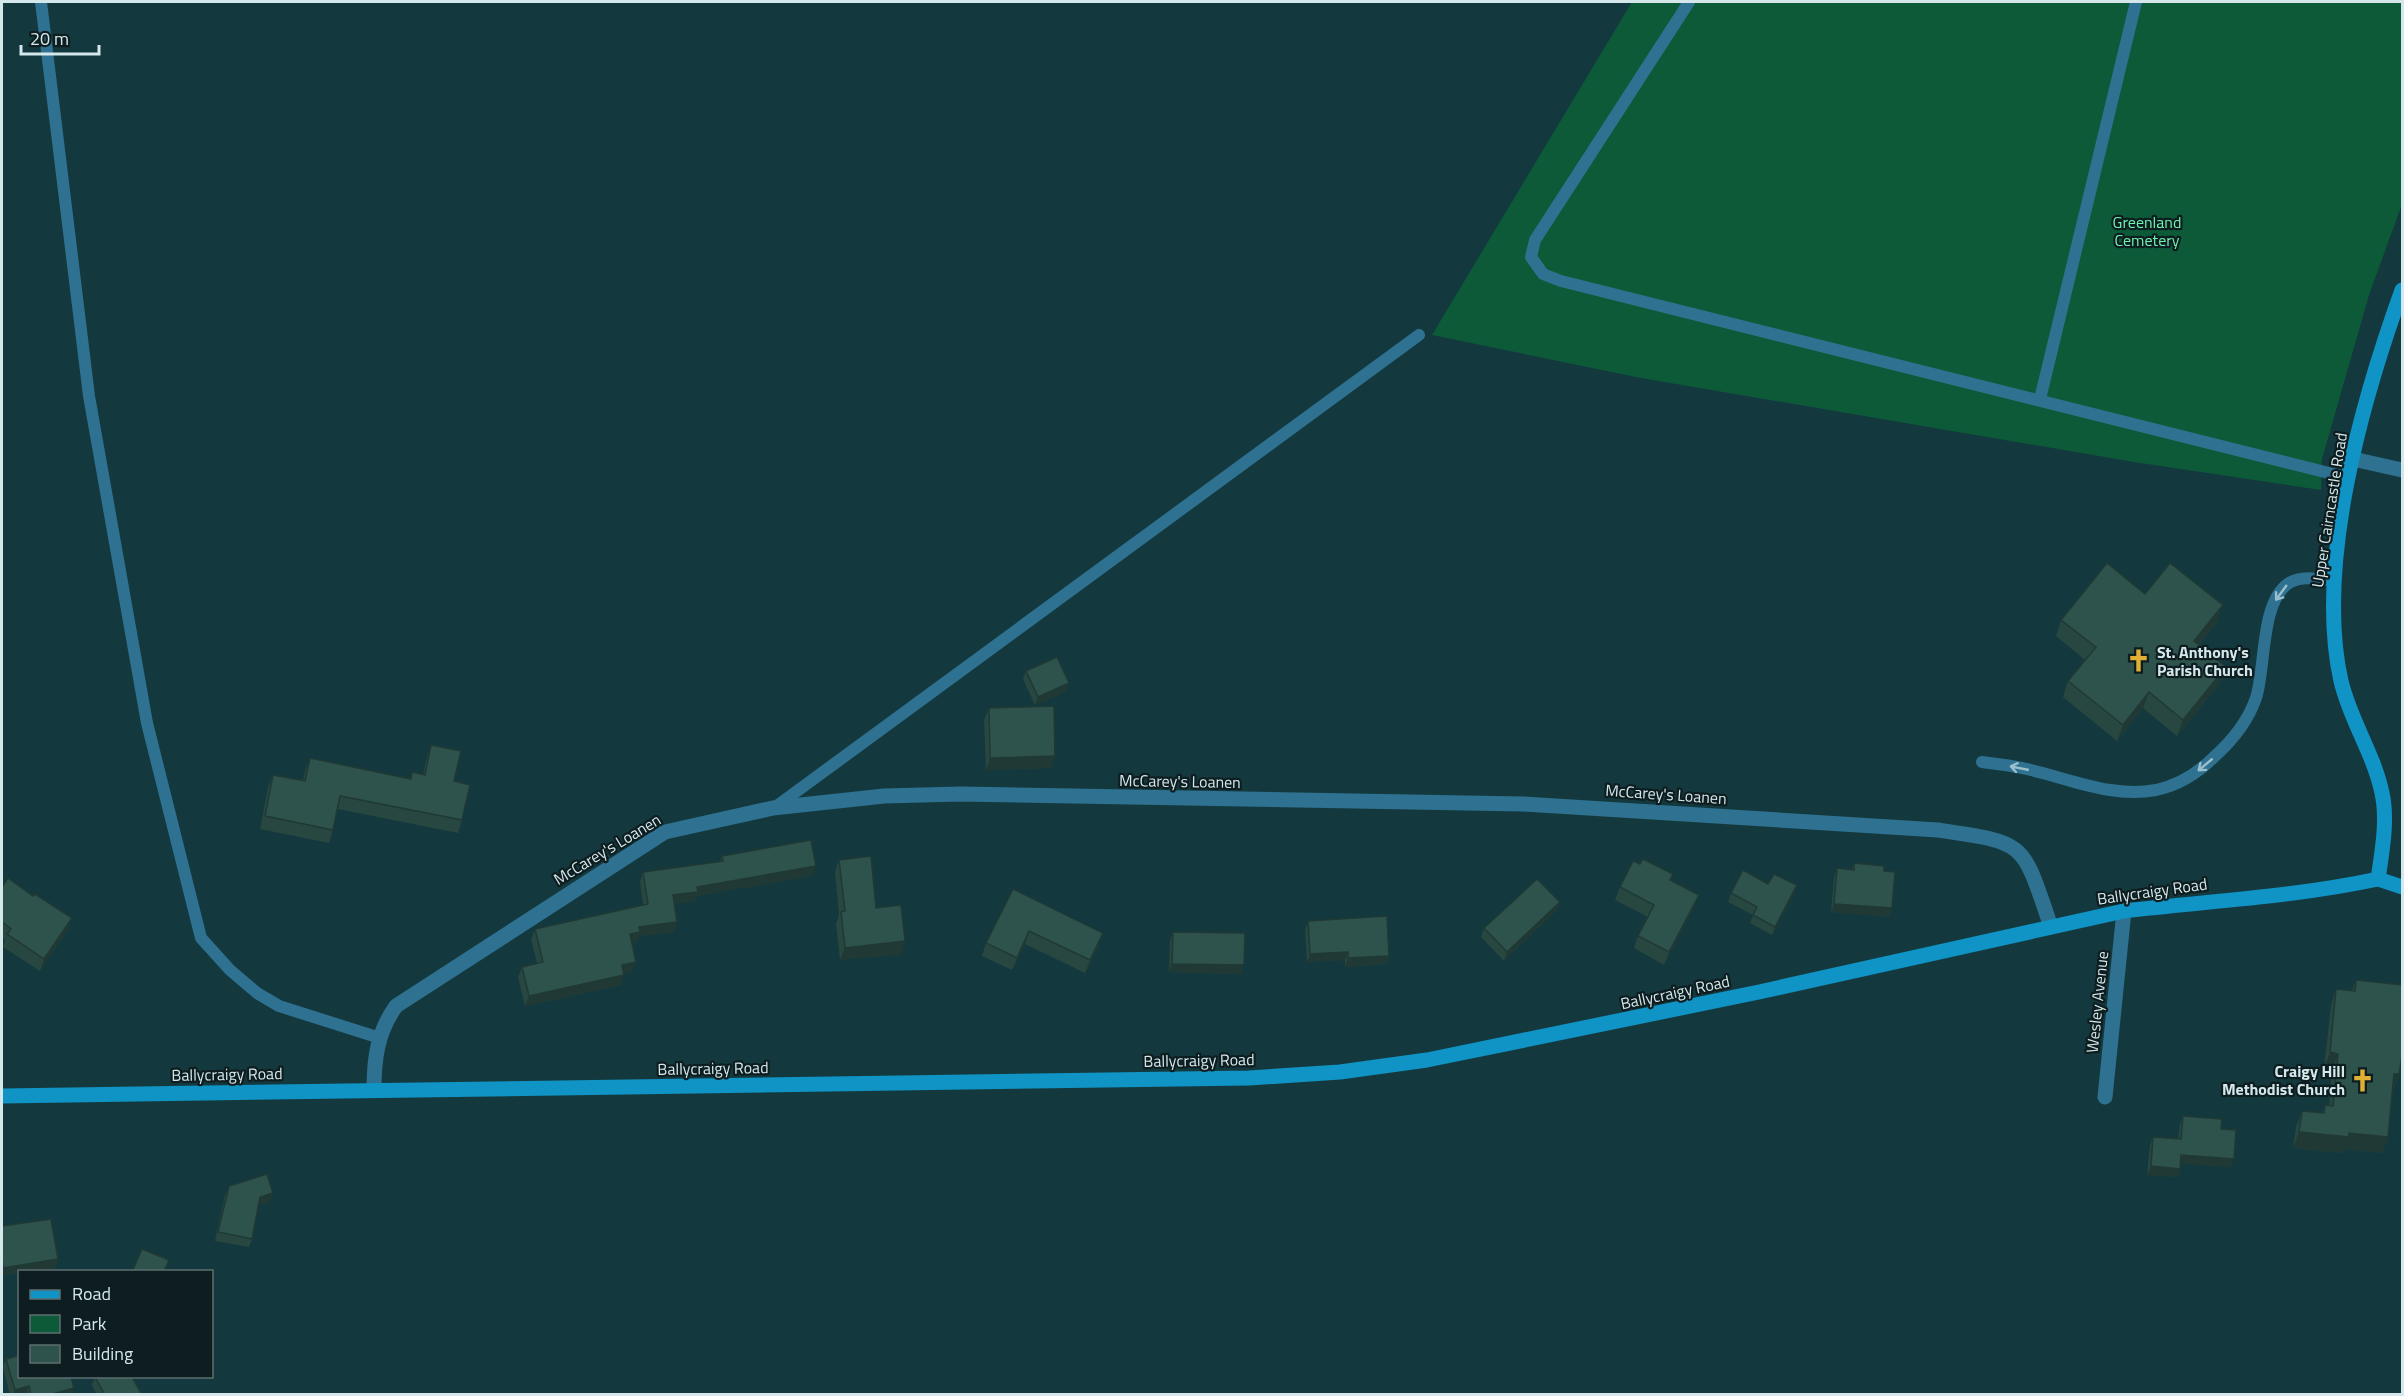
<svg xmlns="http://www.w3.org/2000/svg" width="2404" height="1396" font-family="'Titillium Web',sans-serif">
<rect width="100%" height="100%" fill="#13393e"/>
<path fill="#0d5a39" d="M 1632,2 L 2402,2 L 2402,204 L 2369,295 L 2322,459 L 2321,490 L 2134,462 L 1641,378 L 1432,335 Z"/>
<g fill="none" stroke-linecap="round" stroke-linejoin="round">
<g stroke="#2f7190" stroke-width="12">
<path d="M 41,2 L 89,396 L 147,723 L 201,938 L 230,970 L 257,993 L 279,1006 L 380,1038"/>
<path d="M 1689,2 L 1535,240 L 1531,257 L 1543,274 L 1561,281 L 2349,478"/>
<path d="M 2040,399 L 2136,2"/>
<path d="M 1982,762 C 1999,764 2015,766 2031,770 C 2073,780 2113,798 2156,790 C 2179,785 2197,774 2214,757 C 2232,741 2248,721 2256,698 C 2266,667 2260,602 2289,583 C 2302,575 2319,579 2333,581"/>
<path d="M 774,808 L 1419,335"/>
</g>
<g stroke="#2f7190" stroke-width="15">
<path d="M 2353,459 L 2402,470"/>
<path d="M 374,1090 C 374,1059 377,1033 396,1006 L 665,832 L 773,808 L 884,796 L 960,794 L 1523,804 L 1938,830 C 2027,843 2022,841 2051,927"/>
<path d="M 2105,1097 L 2124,911"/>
</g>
<g stroke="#1093c5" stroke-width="15">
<path d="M 2378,879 C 2382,852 2388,820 2382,793 C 2374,754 2350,720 2341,681 C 2315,565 2362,401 2402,290"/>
<path d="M 2378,879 L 2402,887"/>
<path d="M 2,1096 L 1249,1078 L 1340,1072 L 1427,1060 L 1759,992 L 2124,911 C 2209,901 2294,897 2378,879"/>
</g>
</g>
<g fill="#284741">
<path d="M 2145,594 L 2217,622 L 2199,645 L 2220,683 L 2177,736 L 2143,708 L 2117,741 L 2063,697 L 2068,681 L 2085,660 L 2056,636 L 2061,620 Z"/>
<path d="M 1026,671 L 1066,691 L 1035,705 L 1023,679 Z"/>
<path d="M 989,708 L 1051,768 L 986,770 L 984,720 Z"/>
<path d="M 431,745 L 454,781 L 462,820 L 458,833 L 338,809 L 333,830 L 329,843 L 260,829 L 268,787 L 273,775 L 303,780 L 305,771 L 310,758 L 410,779 L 412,772 L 423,775 L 427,757 Z"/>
<path d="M 722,856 L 812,876 L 696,896 L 694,901 L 675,904 L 674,932 L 639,936 L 637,942 L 632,943 L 632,971 L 624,973 L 621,985 L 525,1006 L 518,977 L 522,967 L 537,963 L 531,939 L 535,929 L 643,905 L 640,882 L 643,872 L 720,861 Z"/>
<path d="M 839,860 L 876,908 L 901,954 L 840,960 L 836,924 L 839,915 L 835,872 Z"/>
<path d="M 1854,863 L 1884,871 L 1892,908 L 1889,917 L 1831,912 L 1834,877 L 1837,868 L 1852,869 Z"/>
<path d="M 1640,864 L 1673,874 L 1670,880 L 1699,895 L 1694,907 L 1664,965 L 1634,948 L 1638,936 L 1648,917 L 1615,900 L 1620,887 Z"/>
<path d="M 1768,884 L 1797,885 L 1794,894 L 1772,935 L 1750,923 L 1753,915 L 1728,902 L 1731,893 Z"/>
<path d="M 2,887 L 33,896 L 72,918 L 67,931 L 40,971 L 3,947 L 5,940 L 2,938 Z"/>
<path d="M 1013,889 L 1099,945 L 1085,973 L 1025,944 L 1012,970 L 982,956 L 986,943 Z"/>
<path d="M 1557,910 L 1504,961 L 1481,937 L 1484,928 Z"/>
<path d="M 1308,921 L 1389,956 L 1386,964 L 1345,967 L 1345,960 L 1307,962 L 1305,929 Z"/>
<path d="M 1173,932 L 1241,974 L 1169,972 L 1170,940 Z"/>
<path d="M 2356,980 L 2399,1074 L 2393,1091 L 2392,1090 L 2388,1137 L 2382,1153 L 2344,1149 L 2343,1153 L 2293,1148 L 2296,1127 L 2302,1111 L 2322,1113 L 2325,1105 L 2329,1106 L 2332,1070 L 2324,1069 L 2331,1005 L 2336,989 L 2352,990 Z"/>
<path d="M 2183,1116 L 2231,1167 L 2180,1163 L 2180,1169 L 2177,1177 L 2147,1175 L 2150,1145 L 2153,1137 L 2178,1139 L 2180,1124 Z"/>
<path d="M 229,1186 L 270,1202 L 259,1205 L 252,1239 L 249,1247 L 215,1241 L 225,1195 Z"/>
<path d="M 2,1226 L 58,1259 L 55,1268 L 30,1272 L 20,1272 L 20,1273 L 2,1276 Z"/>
<path d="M 6,1359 L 74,1388 L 71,1395 L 10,1395 L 3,1367 Z"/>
<path d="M 95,1377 L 142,1395 L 97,1395 L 92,1385 Z"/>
</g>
<g fill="#203935">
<path d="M 2223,605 L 2217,622 L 2188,658 L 2194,641 Z"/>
<path d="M 2226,667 L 2220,683 L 2177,736 L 2183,720 Z"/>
<path d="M 1069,683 L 1066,691 L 1035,705 L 1038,697 Z"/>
<path d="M 2149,692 L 2143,708 L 2117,741 L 2123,725 Z"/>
<path d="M 1055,756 L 1051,768 L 986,770 L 990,758 Z"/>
<path d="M 816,866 L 812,876 L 696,896 L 694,901 L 670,905 L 673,895 L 697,887 Z"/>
<path d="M 1797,885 L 1794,894 L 1772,935 L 1775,927 Z"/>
<path d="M 1699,895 L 1694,907 L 1664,965 L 1669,952 Z"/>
<path d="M 1560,902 L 1557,910 L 1504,961 L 1507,952 Z"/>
<path d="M 1834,904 L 1892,908 L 1889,917 L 1831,912 Z"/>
<path d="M 72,918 L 67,931 L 40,971 L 44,959 Z"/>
<path d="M 677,922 L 674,932 L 639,936 L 637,942 L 626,944 L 630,934 L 639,927 Z"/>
<path d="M 1029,931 L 1025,944 L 1012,970 L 1017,958 Z"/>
<path d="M 1103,933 L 1099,945 L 1085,973 L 1090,960 Z"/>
<path d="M 905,941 L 901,954 L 840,960 L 845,948 Z"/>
<path d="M 1348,952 L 1345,960 L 1307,962 L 1310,954 Z"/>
<path d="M 1389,956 L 1386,964 L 1345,967 L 1348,958 Z"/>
<path d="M 636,962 L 632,971 L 618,975 L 622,965 Z"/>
<path d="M 1172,964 L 1244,965 L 1241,974 L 1169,972 Z"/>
<path d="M 624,975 L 621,985 L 525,1006 L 529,996 Z"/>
<path d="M 2330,1052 L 2338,1054 L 2332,1070 L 2324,1069 Z"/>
<path d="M 2394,1074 L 2399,1074 L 2393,1091 L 2388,1090 Z"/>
<path d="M 2299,1132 L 2349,1133 L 2388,1137 L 2382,1153 L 2344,1149 L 2343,1153 L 2293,1148 Z"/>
<path d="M 2181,1155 L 2234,1159 L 2231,1167 L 2178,1163 Z"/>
<path d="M 2151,1166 L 2180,1169 L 2177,1177 L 2147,1175 Z"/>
<path d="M 273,1193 L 270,1202 L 257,1206 L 260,1197 Z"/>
<path d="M 58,1259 L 55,1268 L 30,1272 L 20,1272 L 20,1273 L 2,1276 L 3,1268 Z"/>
<path d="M 29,1386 L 26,1395 L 13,1395 L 15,1390 Z"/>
<path d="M 74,1388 L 71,1395 L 49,1395 Z"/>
</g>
<g fill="#2e524c" stroke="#203935" stroke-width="1.5">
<path d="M 2107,563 L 2145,594 L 2170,563 L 2223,605 L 2194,641 L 2226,667 L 2183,720 L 2149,692 L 2123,725 L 2068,681 L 2096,647 L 2061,620 Z"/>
<path d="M 1057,657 L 1069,683 L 1038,697 L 1026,671 Z"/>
<path d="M 1054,706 L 1055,756 L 990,758 L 989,708 Z"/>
<path d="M 431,745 L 461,751 L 454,781 L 470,785 L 462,820 L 340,796 L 333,830 L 265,816 L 273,775 L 305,781 L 310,758 L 411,779 L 412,772 L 425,775 Z"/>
<path d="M 811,840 L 816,866 L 697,887 L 698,892 L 673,895 L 677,922 L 639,927 L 640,932 L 630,934 L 636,962 L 622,965 L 624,975 L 529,996 L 522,967 L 543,962 L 535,929 L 648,904 L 643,872 L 723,861 L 722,856 Z"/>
<path d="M 871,856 L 876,908 L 901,905 L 905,941 L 845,948 L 841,912 L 845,911 L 839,860 Z"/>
<path d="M 1643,859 L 1673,874 L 1670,880 L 1699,895 L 1669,952 L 1638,936 L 1654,905 L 1620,887 L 1633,861 L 1640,864 Z"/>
<path d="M 1854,863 L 1884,866 L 1884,871 L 1895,872 L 1892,908 L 1834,904 L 1837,868 L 1854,870 Z"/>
<path d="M 1743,870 L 1768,884 L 1774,874 L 1797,885 L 1775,927 L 1753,915 L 1757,907 L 1731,893 Z"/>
<path d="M 8,878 L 33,896 L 35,894 L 72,918 L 44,959 L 7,934 L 11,929 L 2,922 L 2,887 Z"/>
<path d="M 1537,879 L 1560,902 L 1507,952 L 1484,928 Z"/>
<path d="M 1013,889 L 1103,933 L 1090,960 L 1029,931 L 1017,958 L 986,943 Z"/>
<path d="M 1387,916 L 1389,956 L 1348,958 L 1348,952 L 1310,954 L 1308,921 Z"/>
<path d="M 1173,932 L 1245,933 L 1244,965 L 1172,964 Z"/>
<path d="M 2356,980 L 2403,985 L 2403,1050 L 2399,1074 L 2394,1074 L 2388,1137 L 2349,1133 L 2349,1137 L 2299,1132 L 2302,1111 L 2324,1113 L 2325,1105 L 2333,1106 L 2338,1054 L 2330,1052 L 2336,989 L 2355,991 Z"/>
<path d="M 2183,1116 L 2222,1119 L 2221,1129 L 2236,1130 L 2234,1159 L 2181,1155 L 2180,1169 L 2151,1166 L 2153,1137 L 2181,1139 Z"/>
<path d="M 267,1174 L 273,1193 L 260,1197 L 252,1239 L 218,1232 L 229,1186 Z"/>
<path d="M 51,1219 L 58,1259 L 3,1268 L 2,1257 L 2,1226 Z"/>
<path d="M 142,1249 L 169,1260 L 164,1272 L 132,1272 Z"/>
<path d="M 20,1355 L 20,1377 L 71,1377 L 74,1388 L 49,1395 L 31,1395 L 29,1386 L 15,1390 L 6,1359 Z"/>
<path d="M 95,1377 L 132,1377 L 142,1395 L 105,1395 Z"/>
</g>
<defs><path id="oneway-shaft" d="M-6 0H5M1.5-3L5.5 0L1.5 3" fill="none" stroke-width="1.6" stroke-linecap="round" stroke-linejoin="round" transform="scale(1.5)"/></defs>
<g stroke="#9abecb">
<use href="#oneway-shaft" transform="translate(2281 593) rotate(126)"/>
<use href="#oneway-shaft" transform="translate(2205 765) rotate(140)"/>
<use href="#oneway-shaft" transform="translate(2019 768) rotate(-169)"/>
</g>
<defs>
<symbol id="church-bare" viewBox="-9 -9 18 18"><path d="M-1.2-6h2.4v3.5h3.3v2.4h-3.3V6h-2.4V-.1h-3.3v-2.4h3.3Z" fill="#e0b034" stroke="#0e1d1f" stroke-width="2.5" paint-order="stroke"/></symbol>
</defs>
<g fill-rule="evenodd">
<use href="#church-bare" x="2122" y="644" width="33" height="33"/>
<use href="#church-bare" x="2346" y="1064" width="33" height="33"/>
</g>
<g text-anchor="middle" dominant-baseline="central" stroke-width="4.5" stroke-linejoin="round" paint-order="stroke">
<g font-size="16" fill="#6ef5b1" stroke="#0e1d1f">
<text x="2147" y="222">Greenland<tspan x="2147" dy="18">Cemetery</tspan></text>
</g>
<g font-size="16" fill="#d4e8eb" stroke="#0e1d1f">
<text transform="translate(2329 510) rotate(-81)">Upper Cairncastle Road</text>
<text transform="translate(1180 781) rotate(1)">McCarey's Loanen</text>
<text transform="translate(1666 794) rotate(4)">McCarey's Loanen</text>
<text transform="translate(607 849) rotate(-31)">McCarey's Loanen</text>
<text transform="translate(2152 891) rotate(-8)">Ballycraigy Road</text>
<text transform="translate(1675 992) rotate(-12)">Ballycraigy Road</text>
<text transform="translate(2097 1002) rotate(-84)">Wesley Avenue</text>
<text transform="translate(1199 1060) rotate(-1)">Ballycraigy Road</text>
<text transform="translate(713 1068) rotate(-1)">Ballycraigy Road</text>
<text transform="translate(227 1074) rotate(-1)">Ballycraigy Road</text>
</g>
<g font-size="16" font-weight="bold" fill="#d4e8eb" stroke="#0e1d1f" text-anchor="start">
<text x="2157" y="652">St. Anthony's<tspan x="2157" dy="18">Parish Church</tspan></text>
<text x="2345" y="1071" text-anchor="end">Craigy Hill<tspan x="2345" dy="18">Methodist Church</tspan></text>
</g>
</g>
<rect width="2404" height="1396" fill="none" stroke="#d4e8eb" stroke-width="6"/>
<rect x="18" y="1270" width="195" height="108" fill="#0e1d1f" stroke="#5d6e71" stroke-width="1.5"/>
<rect x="30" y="1290" width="30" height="9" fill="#1093c5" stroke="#5d6e71" stroke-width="1.5"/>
<text x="72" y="1300" font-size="18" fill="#d4e8eb">Road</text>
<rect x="30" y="1315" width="30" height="18" fill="#0d5a39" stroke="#5d6e71" stroke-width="1.5"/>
<text x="72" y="1330" font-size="18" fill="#d4e8eb">Park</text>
<rect x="30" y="1345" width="30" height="18" fill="#2e524c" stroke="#5d6e71" stroke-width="1.5"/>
<text x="72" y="1360" font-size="18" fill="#d4e8eb">Building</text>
<path d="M21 45v9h78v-9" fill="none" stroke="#d4e8eb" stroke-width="3"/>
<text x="30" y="45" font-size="18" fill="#d4e8eb" stroke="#0e1d1f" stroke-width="4.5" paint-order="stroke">20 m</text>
</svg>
